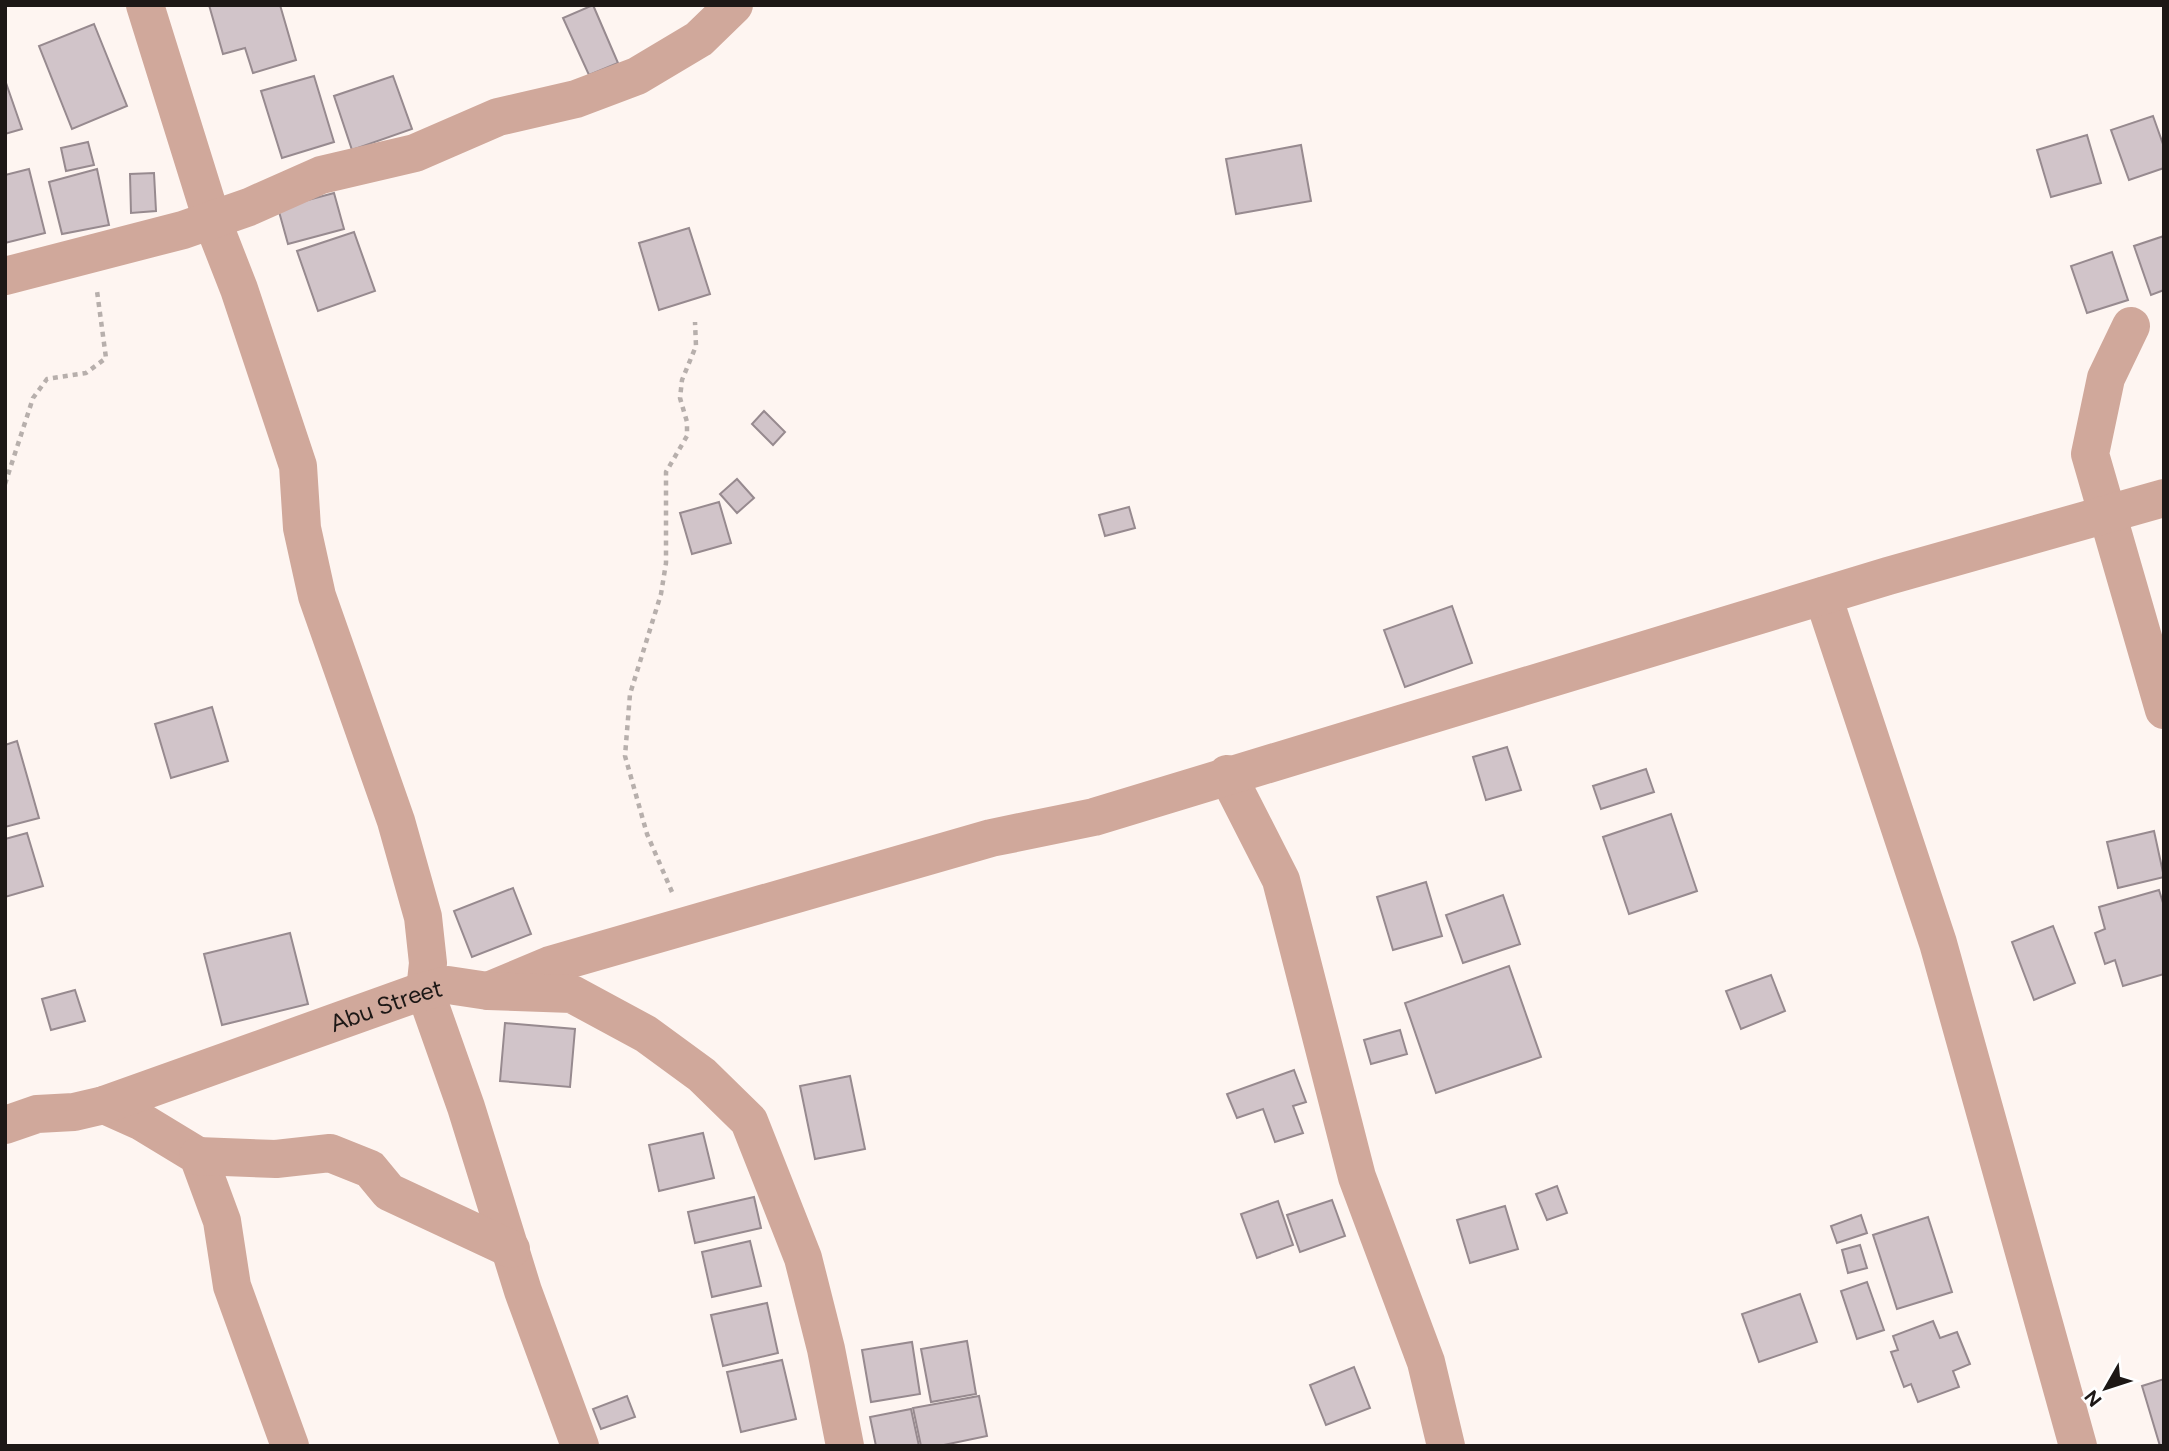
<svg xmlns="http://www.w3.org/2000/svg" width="2169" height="1451" font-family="Figtree,sans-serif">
<rect width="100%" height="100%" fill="#fef5f1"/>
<g fill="#d1c4c9" stroke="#978a8f" stroke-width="2">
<path d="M 209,5 L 280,5 L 296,60 L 253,73 L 245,48 L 223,54 Z"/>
<path d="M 593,5 L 618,63 L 589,75 L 563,18 Z"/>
<path d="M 94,24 L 127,106 L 72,129 L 39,46 Z"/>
<path d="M 314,76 L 334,142 L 282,158 L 261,91 Z"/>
<path d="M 393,76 L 412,129 L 352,150 L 334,96 Z"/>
<path d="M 5,80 L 22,129 L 5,134 Z"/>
<path d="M 2153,116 L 2164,147 L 2164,168 L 2129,180 L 2111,130 Z"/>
<path d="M 2087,135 L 2101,183 L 2051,197 L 2037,150 Z"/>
<path d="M 88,142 L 94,165 L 66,171 L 61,148 Z"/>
<path d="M 1301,145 L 1311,201 L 1236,214 L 1226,159 Z"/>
<path d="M 29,169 L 45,233 L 5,243 L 5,175 Z"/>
<path d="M 97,169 L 109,225 L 62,234 L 49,182 Z"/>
<path d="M 154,173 L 156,211 L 131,213 L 130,174 Z"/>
<path d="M 334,193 L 344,229 L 288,244 L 278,208 Z"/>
<path d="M 689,228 L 710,294 L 659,310 L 639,243 Z"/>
<path d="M 354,232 L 375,291 L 318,311 L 297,251 Z"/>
<path d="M 2164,236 L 2164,290 L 2151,295 L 2134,246 Z"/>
<path d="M 2112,252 L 2128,300 L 2087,313 L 2071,266 Z"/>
<path d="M 764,411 L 785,432 L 773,445 L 752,424 Z"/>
<path d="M 737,479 L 754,498 L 737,513 L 720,494 Z"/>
<path d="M 719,502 L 731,543 L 692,554 L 680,513 Z"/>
<path d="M 1129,507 L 1135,528 L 1105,536 L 1099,515 Z"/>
<path d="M 1452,606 L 1472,663 L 1405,687 L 1384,630 Z"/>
<path d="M 212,707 L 228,761 L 171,778 L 155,724 Z"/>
<path d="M 17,741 L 39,818 L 5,827 L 5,745 Z"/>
<path d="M 1507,747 L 1521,790 L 1486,800 L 1473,757 Z"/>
<path d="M 1646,769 L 1654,792 L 1601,809 L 1593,786 Z"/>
<path d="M 1671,814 L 1697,891 L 1629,914 L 1603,837 Z"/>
<path d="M 2154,831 L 2164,877 L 2118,888 L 2107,842 Z"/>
<path d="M 27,833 L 43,886 L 5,897 L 5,839 Z"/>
<path d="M 1426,882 L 1442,936 L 1393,950 L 1377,897 Z"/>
<path d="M 513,888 L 531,934 L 472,957 L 454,911 Z"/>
<path d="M 2159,890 L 2164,906 L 2164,974 L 2123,986 L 2115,960 L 2105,964 L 2095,933 L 2105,929 L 2099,907 Z"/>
<path d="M 1503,895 L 1520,944 L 1463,963 L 1446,915 Z"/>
<path d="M 2053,926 L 2075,983 L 2034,1000 L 2012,942 Z"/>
<path d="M 290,933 L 308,1004 L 222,1025 L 204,954 Z"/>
<path d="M 1509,966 L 1541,1057 L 1436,1093 L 1405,1003 Z"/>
<path d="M 1771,975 L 1785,1011 L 1741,1029 L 1726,991 Z"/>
<path d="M 75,990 L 85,1021 L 51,1030 L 42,999 Z"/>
<path d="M 505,1023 L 575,1029 L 570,1087 L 500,1081 Z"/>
<path d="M 1400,1030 L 1407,1054 L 1371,1064 L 1364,1040 Z"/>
<path d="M 1294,1070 L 1306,1102 L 1293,1106 L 1303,1133 L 1275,1142 L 1263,1109 L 1237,1118 L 1227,1094 Z"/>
<path d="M 850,1076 L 865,1149 L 815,1159 L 800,1086 Z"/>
<path d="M 703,1133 L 714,1178 L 659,1191 L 649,1145 Z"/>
<path d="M 1557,1186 L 1567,1213 L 1547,1220 L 1536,1194 Z"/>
<path d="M 754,1197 L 761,1228 L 695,1243 L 688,1212 Z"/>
<path d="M 1332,1200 L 1345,1236 L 1300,1252 L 1287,1215 Z"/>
<path d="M 1278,1201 L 1293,1245 L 1257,1258 L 1241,1214 Z"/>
<path d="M 1505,1206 L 1518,1249 L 1470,1263 L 1457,1220 Z"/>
<path d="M 1861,1215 L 1867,1233 L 1837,1243 L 1831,1226 Z"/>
<path d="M 1928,1217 L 1952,1292 L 1897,1309 L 1873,1235 Z"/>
<path d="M 750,1241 L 761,1286 L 712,1297 L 702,1252 Z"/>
<path d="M 1860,1245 L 1867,1268 L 1848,1273 L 1842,1250 Z"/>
<path d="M 1867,1282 L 1884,1330 L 1857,1339 L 1841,1291 Z"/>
<path d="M 1800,1294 L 1817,1342 L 1759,1362 L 1742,1314 Z"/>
<path d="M 767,1303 L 778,1353 L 723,1366 L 711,1315 Z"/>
<path d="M 1933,1321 L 1940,1338 L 1957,1332 L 1970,1364 L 1953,1371 L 1959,1387 L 1918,1402 L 1911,1384 L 1904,1387 L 1891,1352 L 1898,1350 L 1893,1336 Z"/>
<path d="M 967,1341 L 976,1394 L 931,1402 L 921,1349 Z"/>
<path d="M 912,1342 L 920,1394 L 871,1402 L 862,1350 Z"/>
<path d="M 782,1360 L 796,1419 L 741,1432 L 727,1372 Z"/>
<path d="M 1354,1367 L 1370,1408 L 1326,1425 L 1310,1385 Z"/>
<path d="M 2164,1379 L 2164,1446 L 2160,1446 L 2142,1386 Z"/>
<path d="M 627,1396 L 635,1417 L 601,1429 L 593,1409 Z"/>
<path d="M 979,1396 L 987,1436 L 939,1446 L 921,1446 L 913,1408 Z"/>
<path d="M 911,1409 L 919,1446 L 876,1446 L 870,1417 Z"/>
</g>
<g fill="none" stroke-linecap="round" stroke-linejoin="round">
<g stroke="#b7afac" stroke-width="4.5" stroke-dasharray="5 5" stroke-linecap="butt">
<path d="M 5,484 L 33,398 L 47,379 L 86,373 L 106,358 L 97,291"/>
<path d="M 672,892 L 647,834 L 625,756 L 630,694 L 661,594 L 666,563 L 666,472 L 687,436 L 687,422 L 680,398 L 682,380 L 696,346 L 695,322"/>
</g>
<g stroke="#d0a89b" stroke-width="38">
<path d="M 145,5 L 212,220 L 239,289 L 298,466 L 302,528 L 317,596 L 396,821 L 423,917 L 428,963 L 425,991 L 466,1107 L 523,1291 L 580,1446"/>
<path d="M 5,276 L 183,230 L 249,207 L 321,175 L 415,153 L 498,117 L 576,99 L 637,76 L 699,39 L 734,5"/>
<path d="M 2131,326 L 2106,378 L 2090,454 L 2164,710"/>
<path d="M 1823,596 L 1938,943 L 2078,1446"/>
<path d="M 1227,774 L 1281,880 L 1357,1177 L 1426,1362 L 1446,1446"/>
<path d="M 488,991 L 550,965 L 991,838 L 1094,817 L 1888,576 L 2164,498"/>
<path d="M 104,1105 L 142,1122 L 198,1156 L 222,1221 L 232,1286 L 290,1446"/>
<path id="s1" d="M 5,1125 L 37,1114 L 74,1112 L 104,1105 L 417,993 L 448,985 L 488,991 L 572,994 L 646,1034 L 702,1075 L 749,1121 L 803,1258 L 826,1349 L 845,1446"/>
<path d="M 198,1156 L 276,1159 L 330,1153 L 370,1169 L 389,1192 L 511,1249"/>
</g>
</g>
<g text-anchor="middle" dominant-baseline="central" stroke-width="6" stroke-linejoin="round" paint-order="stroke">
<g font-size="24" fill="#1d1816" stroke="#fff">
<text stroke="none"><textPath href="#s1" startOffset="401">Abu Street</textPath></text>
</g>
</g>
<rect width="2169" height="1451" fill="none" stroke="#1d1816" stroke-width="14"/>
<g transform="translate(2106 1388) rotate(231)" stroke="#ffffff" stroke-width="5" paint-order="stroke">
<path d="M0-5L12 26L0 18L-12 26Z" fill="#1d1816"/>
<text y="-10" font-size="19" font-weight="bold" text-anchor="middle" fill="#1d1816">N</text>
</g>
</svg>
